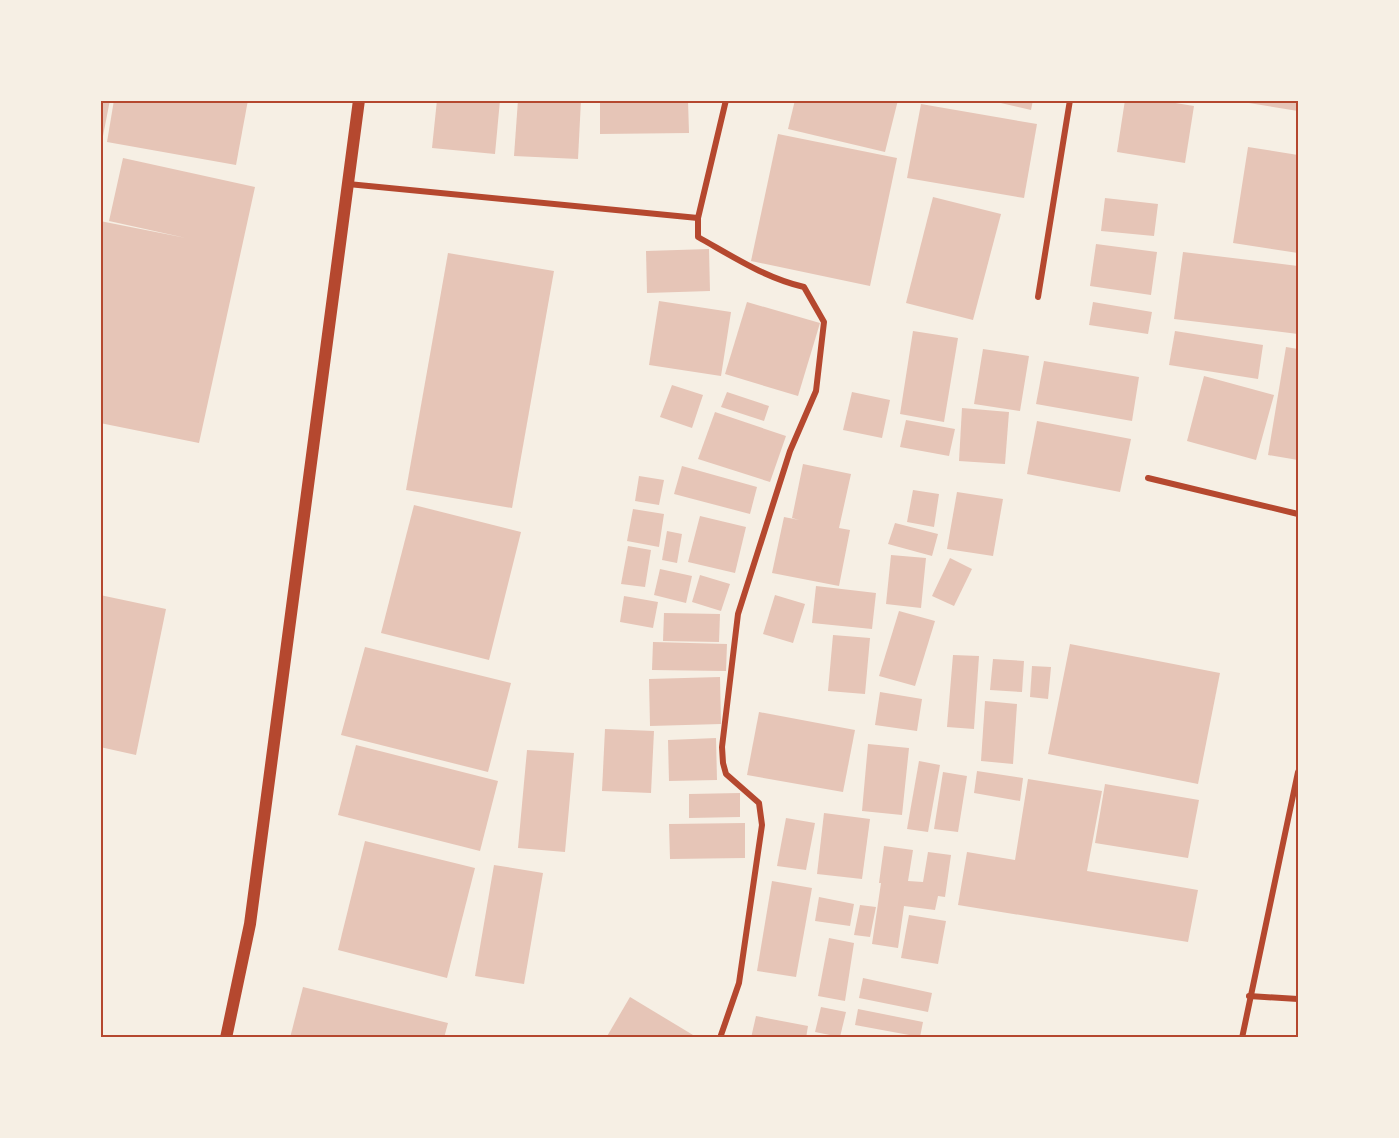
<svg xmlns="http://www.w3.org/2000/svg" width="1399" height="1138" font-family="'Open Sans',sans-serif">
<rect width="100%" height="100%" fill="#f6efe4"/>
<g fill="#e6c5b7">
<path d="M 100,100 L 110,100 L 102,141 L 100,141 Z"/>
<path d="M 114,100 L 248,100 L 236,165 L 107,142 Z"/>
<path d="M 437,100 L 500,100 L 495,154 L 432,148 Z"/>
<path d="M 518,100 L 581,100 L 578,159 L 514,156 Z"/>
<path d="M 688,100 L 689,133 L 600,134 L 600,101 Z"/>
<path d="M 795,100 L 898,100 L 885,152 L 788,129 Z"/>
<path d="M 988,100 L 1033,100 L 1031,110 Z"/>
<path d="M 1125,100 L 1157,100 L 1194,106 L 1185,163 L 1117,152 Z"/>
<path d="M 1249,100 L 1298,100 L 1298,111 L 1249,103 Z"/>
<path d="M 921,104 L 1037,124 L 1024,198 L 907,178 Z"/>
<path d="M 778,134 L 897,158 L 870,286 L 751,261 Z"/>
<path d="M 1248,147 L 1298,155 L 1298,253 L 1233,243 Z"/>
<path d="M 123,158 L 255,187 L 199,443 L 100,423 L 100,221 L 186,238 L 109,221 Z"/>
<path d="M 933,197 L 1001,214 L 973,320 L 906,303 Z"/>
<path d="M 1105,198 L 1158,204 L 1154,236 L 1101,231 Z"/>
<path d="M 1096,244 L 1157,252 L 1151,295 L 1090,286 Z"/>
<path d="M 709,249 L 710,291 L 647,293 L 646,251 Z"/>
<path d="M 1183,252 L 1298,266 L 1298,334 L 1174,319 Z"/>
<path d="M 448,253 L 554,271 L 512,508 L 406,490 Z"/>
<path d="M 659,301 L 731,312 L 721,376 L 649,365 Z"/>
<path d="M 747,302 L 820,323 L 798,396 L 725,374 Z"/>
<path d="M 1093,302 L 1152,312 L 1148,334 L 1089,325 Z"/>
<path d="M 913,331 L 958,338 L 944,422 L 900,414 Z"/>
<path d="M 1175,331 L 1263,345 L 1258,379 L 1169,365 Z"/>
<path d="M 1286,347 L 1298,349 L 1298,460 L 1268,455 Z"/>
<path d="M 983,349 L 1029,356 L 1020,411 L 974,404 Z"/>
<path d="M 1044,361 L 1139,377 L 1132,421 L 1036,404 Z"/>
<path d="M 1204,376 L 1274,395 L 1256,460 L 1187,441 Z"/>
<path d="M 672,385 L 703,395 L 692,428 L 660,417 Z"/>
<path d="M 727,392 L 769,406 L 764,421 L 721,407 Z"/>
<path d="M 852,392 L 890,400 L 882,438 L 843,430 Z"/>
<path d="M 962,408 L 1009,412 L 1005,464 L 959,461 Z"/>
<path d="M 715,412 L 786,436 L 770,482 L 698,459 Z"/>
<path d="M 906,420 L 955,429 L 949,456 L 900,447 Z"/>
<path d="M 1037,421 L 1131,439 L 1120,492 L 1027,474 Z"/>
<path d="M 803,464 L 851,474 L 839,528 L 850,530 L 839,586 L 772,573 L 784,517 L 799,520 L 792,518 Z"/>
<path d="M 682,466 L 757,487 L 750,514 L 674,494 Z"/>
<path d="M 639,476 L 664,480 L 659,505 L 635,501 Z"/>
<path d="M 913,490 L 939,494 L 934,527 L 907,522 Z"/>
<path d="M 957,492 L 1003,499 L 993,556 L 947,549 Z"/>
<path d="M 414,505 L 521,532 L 489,660 L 381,633 Z"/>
<path d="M 633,509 L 664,514 L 659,547 L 627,541 Z"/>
<path d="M 700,516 L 746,527 L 735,573 L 688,562 Z"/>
<path d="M 895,523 L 938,534 L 932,556 L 888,544 Z"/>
<path d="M 667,531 L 682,534 L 677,563 L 662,560 Z"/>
<path d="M 628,546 L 651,550 L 645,587 L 621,584 Z"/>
<path d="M 891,555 L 926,558 L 921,608 L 886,604 Z"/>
<path d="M 950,558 L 972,569 L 954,606 L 932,596 Z"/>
<path d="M 660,569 L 692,576 L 686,603 L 654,595 Z"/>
<path d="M 700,575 L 730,584 L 721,611 L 692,602 Z"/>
<path d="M 816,586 L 876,593 L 872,629 L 812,623 Z"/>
<path d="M 100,595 L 166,609 L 136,755 L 100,747 Z"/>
<path d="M 775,595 L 805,604 L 793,643 L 763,634 Z"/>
<path d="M 624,596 L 658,602 L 653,628 L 620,622 Z"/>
<path d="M 899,611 L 935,621 L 915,686 L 879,676 Z"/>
<path d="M 664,613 L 720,614 L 719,642 L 663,641 Z"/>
<path d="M 833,635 L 870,638 L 865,694 L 828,691 Z"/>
<path d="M 653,642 L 727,644 L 726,671 L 652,670 Z"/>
<path d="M 1070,644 L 1220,673 L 1198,784 L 1048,754 Z"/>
<path d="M 365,647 L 511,683 L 488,772 L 341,735 Z"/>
<path d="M 953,655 L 979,656 L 974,729 L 947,727 Z"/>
<path d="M 993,659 L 1024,661 L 1022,692 L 990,690 Z"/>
<path d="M 1032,666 L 1051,667 L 1048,699 L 1030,697 Z"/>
<path d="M 720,677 L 721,724 L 650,726 L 649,679 Z"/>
<path d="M 880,692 L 922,699 L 917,731 L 875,725 Z"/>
<path d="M 985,701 L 1017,704 L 1013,764 L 981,761 Z"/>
<path d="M 759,712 L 855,730 L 843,792 L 747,775 Z"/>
<path d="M 605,729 L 654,731 L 651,793 L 602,791 Z"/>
<path d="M 716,738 L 717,780 L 669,781 L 668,740 Z"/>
<path d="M 868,744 L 909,748 L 902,815 L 862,811 Z"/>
<path d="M 356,745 L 498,781 L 480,851 L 338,815 Z"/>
<path d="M 527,750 L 574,753 L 565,852 L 518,848 Z"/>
<path d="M 919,761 L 940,765 L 928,832 L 907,829 Z"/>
<path d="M 977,771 L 1023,778 L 1020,801 L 974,793 Z"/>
<path d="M 943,772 L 967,776 L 958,832 L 934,829 Z"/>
<path d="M 1028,779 L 1102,791 L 1087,871 L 1198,890 L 1188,942 L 958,905 L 967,852 L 1015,860 Z"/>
<path d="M 1105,784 L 1199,800 L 1188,858 L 1095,843 Z"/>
<path d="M 740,793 L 740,817 L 689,818 L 689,794 Z"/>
<path d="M 824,813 L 870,819 L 862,879 L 817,874 Z"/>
<path d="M 786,818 L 815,823 L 806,870 L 777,866 Z"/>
<path d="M 745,823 L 745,858 L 670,859 L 669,824 Z"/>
<path d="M 365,841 L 475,868 L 447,978 L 338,950 Z"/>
<path d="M 884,846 L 913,850 L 908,881 L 923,882 L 928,852 L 951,855 L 945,897 L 938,896 L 935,910 L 904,906 L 898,948 L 872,944 L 881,883 L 879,883 Z"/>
<path d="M 494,865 L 543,873 L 524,984 L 475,976 Z"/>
<path d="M 772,881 L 812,888 L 796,977 L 757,971 Z"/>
<path d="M 819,897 L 854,904 L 850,926 L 815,921 Z"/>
<path d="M 860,905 L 876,907 L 870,937 L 854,935 Z"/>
<path d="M 909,915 L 946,921 L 938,964 L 901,958 Z"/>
<path d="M 829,938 L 854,943 L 845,1001 L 818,996 Z"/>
<path d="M 863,978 L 932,993 L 928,1012 L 859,998 Z"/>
<path d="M 303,987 L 448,1023 L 444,1038 L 290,1038 Z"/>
<path d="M 630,997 L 698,1038 L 606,1038 Z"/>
<path d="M 821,1007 L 846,1012 L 840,1037 L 815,1032 Z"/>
<path d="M 858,1009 L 923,1022 L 920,1037 L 855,1025 Z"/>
<path d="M 756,1016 L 808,1026 L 806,1038 L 751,1038 Z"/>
</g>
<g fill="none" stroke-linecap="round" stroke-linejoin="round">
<g stroke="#b5482f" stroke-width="6">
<path d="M 348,184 L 698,218"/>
<path d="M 1038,297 L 1070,100"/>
<path d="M 1148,478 L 1298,514"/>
<path d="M 1249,996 L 1298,999"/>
<path d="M 720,1038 L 739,983 L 762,825 L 759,803 L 726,774 L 723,763 L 722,747 L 738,614 L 790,451 L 816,391 L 824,322 L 804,287 C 765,278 732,256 698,237 L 698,218 L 726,100"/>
<path d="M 1242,1038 L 1298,772"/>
</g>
<path stroke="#b5482f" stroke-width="12" d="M 226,1038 L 250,924 L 359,100"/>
</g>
<rect width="1399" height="1138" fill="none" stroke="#f6efe4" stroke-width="204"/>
<rect x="102" y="102" width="1195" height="934" fill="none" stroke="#b5482f" stroke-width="2"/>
</svg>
